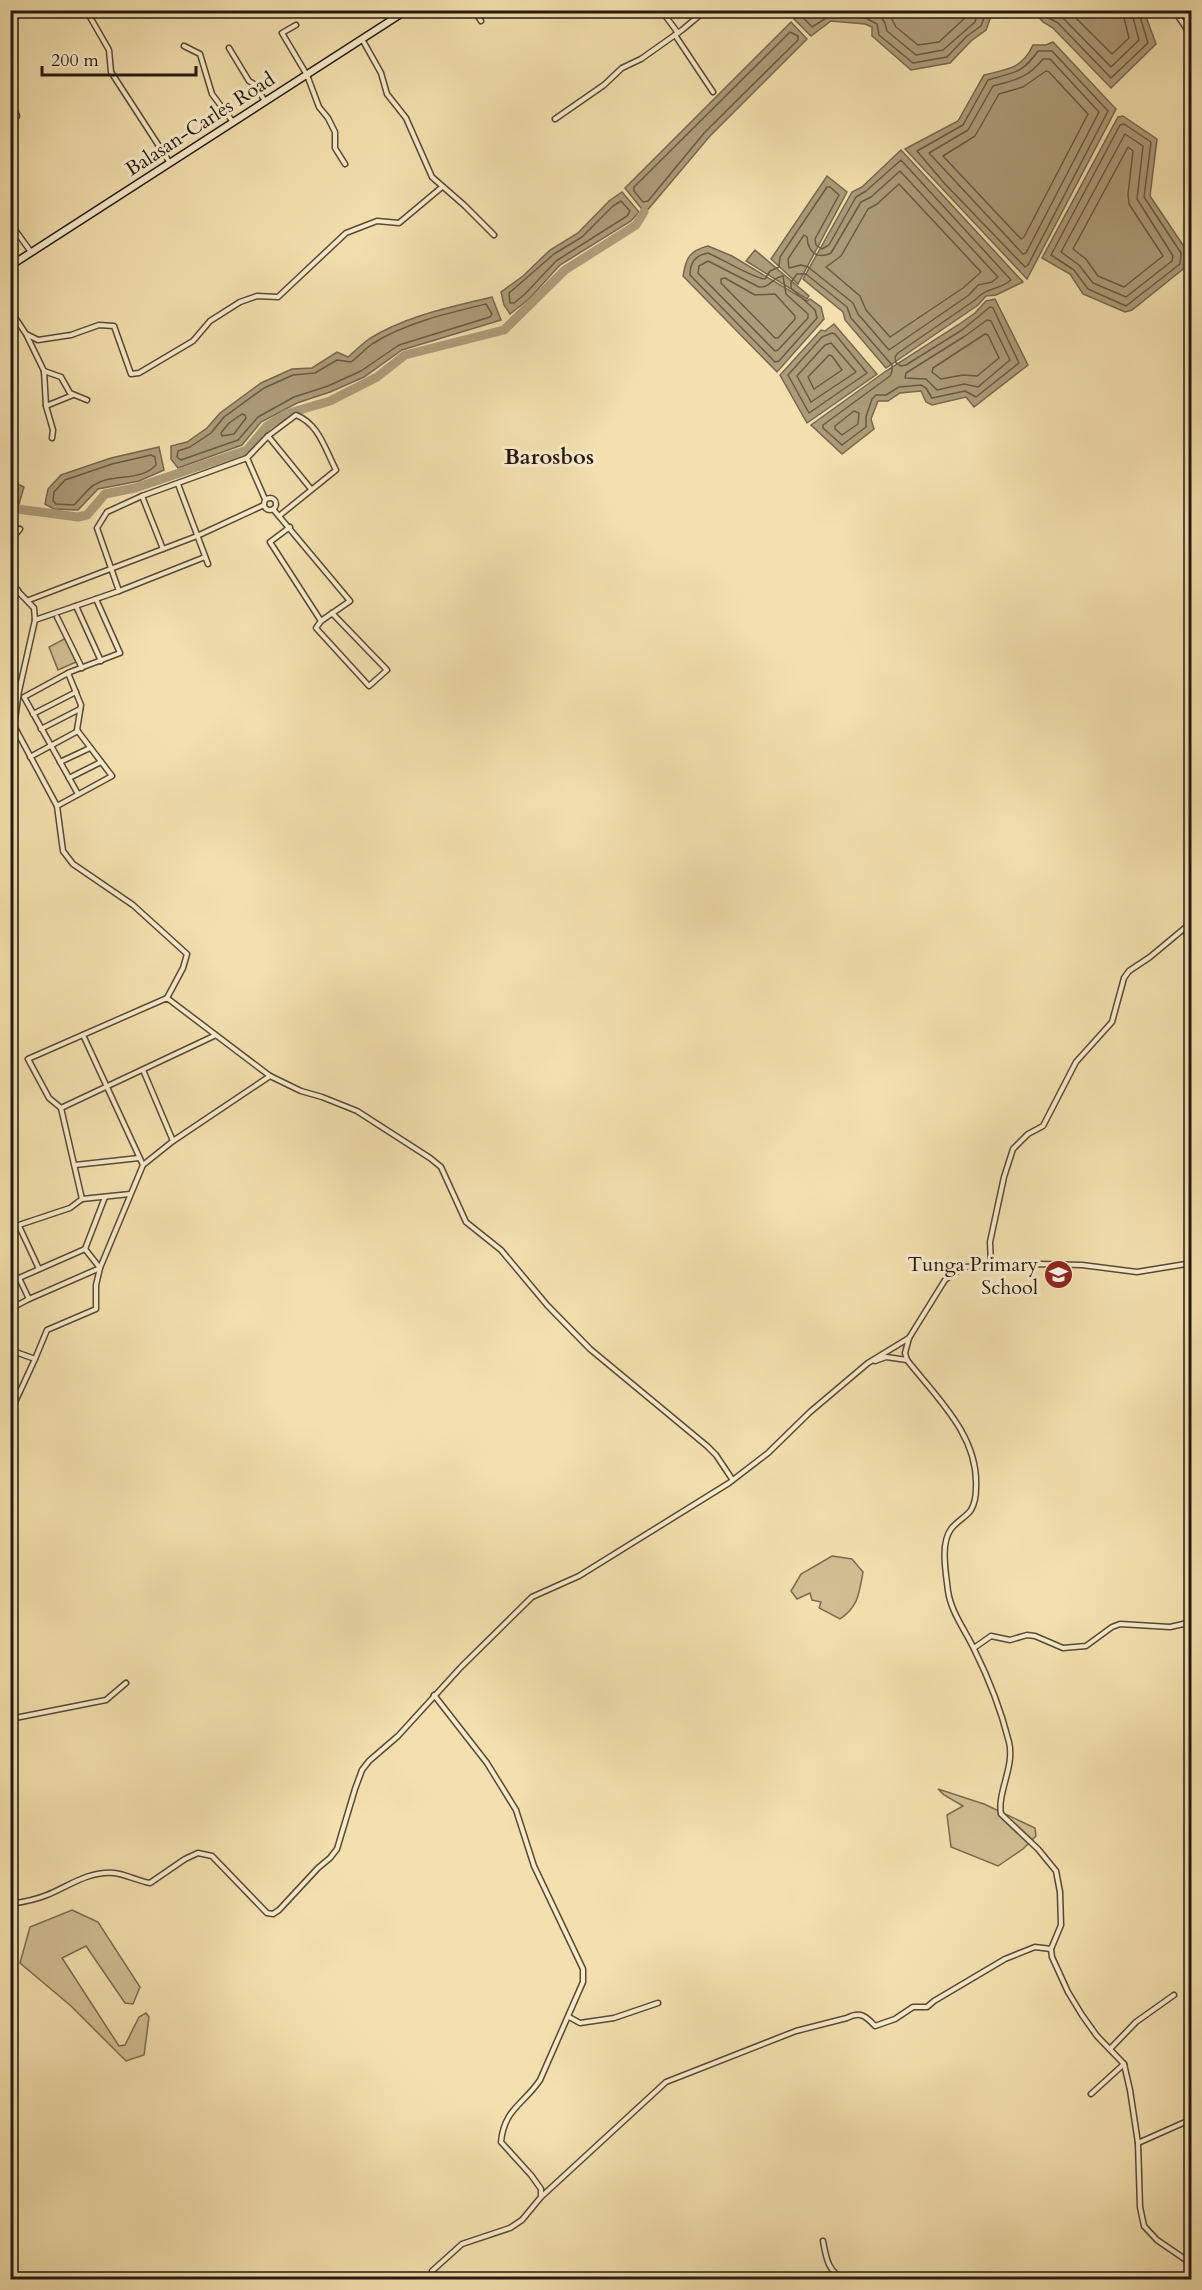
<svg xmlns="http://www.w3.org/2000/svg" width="1202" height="2290" font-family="Cardo,serif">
<rect width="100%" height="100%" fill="#f3e0ae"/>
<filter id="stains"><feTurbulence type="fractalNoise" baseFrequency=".00333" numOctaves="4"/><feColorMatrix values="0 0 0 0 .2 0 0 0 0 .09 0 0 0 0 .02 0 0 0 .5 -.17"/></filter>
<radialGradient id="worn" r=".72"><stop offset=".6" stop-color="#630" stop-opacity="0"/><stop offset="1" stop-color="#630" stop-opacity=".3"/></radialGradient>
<g fill="#d0be93" stroke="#7a6b52" stroke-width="1.5">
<path d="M 66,638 L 76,662 L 58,670 L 49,647 Z"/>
<path d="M 832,1556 L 852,1559 L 863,1572 C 859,1593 859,1606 840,1619 L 819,1608 L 821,1602 L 812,1600 L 810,1593 L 797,1599 L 791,1591 L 801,1574 Z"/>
<path d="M 938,1789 L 984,1804 L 1035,1828 L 1036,1836 L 1023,1849 L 998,1866 L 951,1847 L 947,1815 L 963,1806 L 944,1795 Z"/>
<path d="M 72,1910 L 98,1922 L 140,1987 L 133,2004 L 125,2003 L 86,1946 L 62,1958 L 119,2046 L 125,2045 L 139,2017 L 146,2013 L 149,2017 L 144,2055 L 126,2061 L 71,2006 L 20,1963 L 30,1927 Z"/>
</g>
<g fill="#ad9c79" stroke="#766750" stroke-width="1.5">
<path d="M 791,10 L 923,10 L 928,13 L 931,10 L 996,11 L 993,11 L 986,30 L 971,41 L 950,63 L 911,70 L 872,36 L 872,27 L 865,24 L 831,21 L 811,36 L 789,14 Z"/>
<path d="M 1033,11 L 1144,11 L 1156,44 L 1111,88 L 1053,28 L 1043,22 Z"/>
<path d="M 791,22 L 807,39 L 710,136 L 645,213 L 625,188 Z"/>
<path d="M 1053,42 L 1116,109 L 1027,279 L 905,149 L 958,121 L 984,75 C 1008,69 1022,69 1033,45 L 1046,45 Z"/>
<path d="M 1123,116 L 1157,139 L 1150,196 L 1187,251 L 1187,266 L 1132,310 L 1125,312 L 1083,294 L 1070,274 L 1042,258 L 1118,117 Z"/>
<path d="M 901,150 L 1023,282 L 996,295 L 986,296 L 978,305 L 886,368 L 845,320 L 843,312 L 803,279 L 852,192 L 862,187 Z"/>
<path d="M 827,176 L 847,192 L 798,284 L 771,259 Z"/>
<path d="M 622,192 L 639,212 L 631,221 L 560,265 L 529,299 L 510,314 L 504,305 L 501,292 L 523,276 L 550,250 L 578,233 L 609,201 Z"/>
<path d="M 708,246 L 732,256 L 807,301 L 810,299 L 821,307 L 824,319 L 777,372 L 683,276 C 686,258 689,251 708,246 Z"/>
<path d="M 755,250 L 809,296 L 807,299 L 746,261 Z"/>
<path d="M 492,297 L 501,320 L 402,350 L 364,377 L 330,392 L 297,403 L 261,422 L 242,445 L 178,468 L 171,459 L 171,446 L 187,442 L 207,428 L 220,413 L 261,383 L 292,369 L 312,368 L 337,352 L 348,357 C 355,351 362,344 369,339 C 405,316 451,307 492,297 Z"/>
<path d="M 995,299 L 1028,365 L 974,407 L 966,397 L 932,405 L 926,402 L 921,391 L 900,393 L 888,401 L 878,401 L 871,419 L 874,429 L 842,454 L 811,425 L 886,371 L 958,325 L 975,313 L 986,301 Z"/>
<path d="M 834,324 L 877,374 L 807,423 L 780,375 L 821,330 L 825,331 Z"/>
<path d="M 159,447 L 164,470 L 139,481 L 98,489 L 78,510 L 54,509 L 45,504 L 48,489 L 61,475 L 111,458 Z"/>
<path d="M 11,481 L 24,487 L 19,504 L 11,503 Z"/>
</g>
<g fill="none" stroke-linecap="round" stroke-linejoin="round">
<g stroke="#685a46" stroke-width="1.5">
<path d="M 796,10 L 812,27 L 831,15 L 866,18 L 877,24 L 879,35 L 913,63 L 947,57 L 967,36 L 981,26 L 987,10"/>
<path d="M 865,10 L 881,17 L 885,23 L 887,31 L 916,55 L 943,50 L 975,22 L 979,10"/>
<path d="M 887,10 L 896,27 L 918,45 L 939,42 L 967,16 L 969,10"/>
<path d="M 1041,10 L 1047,17 L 1058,23 L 1111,78 L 1148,43 L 1138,10"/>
<path d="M 1051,10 L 1063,18 L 1111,67 L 1139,40 L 1131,10"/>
<path d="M 1068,10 L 1112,54 L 1129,38 L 1122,10"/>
<path d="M 790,32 L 798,36 L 798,40 L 705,132 L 648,201 L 643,202 L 634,191 L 634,187 Z"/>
<path d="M 1038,51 L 1052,51 L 1108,111 L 1028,265 L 1025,267 L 945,184 L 917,151 L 963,125 L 988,80 C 1014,72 1022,74 1038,51 Z"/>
<path d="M 1043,59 L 1050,59 L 1099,112 L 1026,253 L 1023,254 L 929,153 L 968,130 L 993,86 C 1015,80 1028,78 1043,59 Z"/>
<path d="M 1046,71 L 1049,72 L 1088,114 L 1024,237 L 1021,239 L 943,156 L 975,136 L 999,94 L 1023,87 Z"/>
<path d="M 1124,124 L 1151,142 L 1144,197 L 1181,253 L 1180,264 L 1126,306 L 1088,289 L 1074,270 L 1051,255 L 1120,125 Z"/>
<path d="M 1125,134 L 1143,146 L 1137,199 L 1173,256 L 1172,261 L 1126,297 L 1093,283 L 1079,265 L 1061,252 Z"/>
<path d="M 1128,147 L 1133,151 L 1128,194 L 1129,204 L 1163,256 L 1124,287 L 1098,276 L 1086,259 L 1073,249 Z"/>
<path d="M 901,160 L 1011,280 C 1000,290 986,287 975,300 L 898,353 L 895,357 L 896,363 L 901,366 L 906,365 L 962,330 L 990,307 L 993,308 L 1019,363 L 976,397 L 965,391 L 932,398 L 926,388 L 921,385 L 899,387 L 886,395 L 876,395 L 872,399 L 866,417 L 866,427 L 842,445 L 823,428 L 823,425 L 890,376 L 892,371 L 892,365 L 851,318 L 847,307 L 806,274 L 797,274 L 791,282 L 791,288 L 815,310 L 817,318 L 779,361 L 775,362 L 690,275 C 690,263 695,255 708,253 C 720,258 757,280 765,279 L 770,271 L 779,267 L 780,257 L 827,187 L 830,187 L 839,195 L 815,239 L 816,245 L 822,249 L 829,245 L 856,197 L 866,191 Z"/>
<path d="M 900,171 L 998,277 L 992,282 L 978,285 L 969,295 L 889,350 L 858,314 L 853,303 L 808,267 L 801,265 L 789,268 L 788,259 L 804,235 L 807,237 C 808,252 817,260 831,253 L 861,202 L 871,197 Z"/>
<path d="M 899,184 L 981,272 L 963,288 L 890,337 L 866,310 L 860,296 L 826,267 L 841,256 L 868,209 L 877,204 Z"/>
<path d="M 621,201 L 630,211 L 627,216 L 556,261 L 525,294 L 514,303 L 510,303 L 509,293 L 554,254 L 582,237 L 613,206 Z"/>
<path d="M 708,261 L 759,287 C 770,288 773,277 783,276 L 786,294 L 808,314 L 808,318 L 778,350 L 775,351 L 698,273 L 699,266 Z"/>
<path d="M 725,278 L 755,295 L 775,294 L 795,316 L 795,319 L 778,338 L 775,338 L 721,283 L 721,279 Z"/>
<path d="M 486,304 L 492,314 L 490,317 L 399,345 L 361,371 L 328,386 L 294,397 L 258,417 L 238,440 L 181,460 L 177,457 L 178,451 L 190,447 L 211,433 L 224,417 L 264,388 L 293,375 L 315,373 L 337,360 L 351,362 C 358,357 365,349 372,344 C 405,323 448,313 486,304 Z"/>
<path d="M 987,320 L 991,321 L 1010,360 L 978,387 L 964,384 L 937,390 L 926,379 L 905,378 L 906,373 L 965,336 Z"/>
<path d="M 832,333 L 835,334 L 867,373 L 809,413 L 788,375 L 822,337 Z"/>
<path d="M 985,334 L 988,335 L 999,358 L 977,376 L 963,375 L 941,379 L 932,372 L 933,368 Z"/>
<path d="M 831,343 L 856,372 L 811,402 L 797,376 L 825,345 Z"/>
<path d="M 829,355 L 832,356 L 842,370 L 814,389 L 808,377 Z"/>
<path d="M 854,411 L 859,413 L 858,424 L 842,435 L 835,429 L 835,426 Z"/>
<path d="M 242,414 L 245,415 L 246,418 L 234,434 L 222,436 L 221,433 L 229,423 Z"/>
<path d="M 151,455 L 155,457 L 156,465 C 141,482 112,473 94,485 C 87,489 81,499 74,505 L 56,504 L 53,501 L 54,492 L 65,480 L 112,464 Z"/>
</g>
<path stroke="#ad9c79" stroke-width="9" d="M 10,508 L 78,517 L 87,515 L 105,494 L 135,488 L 247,450 L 267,426 L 286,414 L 330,401 L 377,377 L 405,355 L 504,330 L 565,270 L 636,225 L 644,212"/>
<defs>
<g id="street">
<path d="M 86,10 L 109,50 L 111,72 L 170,163"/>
<path d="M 474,10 L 481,21"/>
<path d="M 661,10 L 678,33"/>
<path d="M 1174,10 L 1192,37"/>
<path d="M 296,25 L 282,33 L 307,75 L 319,107 L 328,118 L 335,132 L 335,148 L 345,164"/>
<path d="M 675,35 L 713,92"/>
<path d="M 362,39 L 381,73 L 387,94 L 406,118 L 432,177 L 464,205 L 494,235"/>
<path d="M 184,46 L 200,54 L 212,94 L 233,122"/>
<path d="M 229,48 L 249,81 L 254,84 L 265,101"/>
<path d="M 10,100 L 17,116 L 10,125"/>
<path d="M 555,119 L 604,85 L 622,68 L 641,59 L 682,30 L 706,10"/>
<path d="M 10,223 L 31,252"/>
<path d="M 10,310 L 26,334 L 38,340 L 71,335 L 99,325 L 114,326 L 131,374 L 139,373 L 193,341 L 210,321 L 240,302 L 257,296 L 278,297 L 346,233 L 377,221 L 399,223 L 442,187"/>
<path d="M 27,336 L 44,371 L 46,406 L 53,430 L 52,438"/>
<path d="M 44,371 L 61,377 L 70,393 L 87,400"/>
<path d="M 46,406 L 73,395"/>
<path d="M 268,436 L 296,415 C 319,424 325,449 336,470 L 279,516"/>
<path d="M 247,458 L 265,499"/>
<path d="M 178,484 L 208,564"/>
<path d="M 142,496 L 163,549"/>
<circle cx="270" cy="504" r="6"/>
<path d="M 273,509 L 350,601 L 321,621 L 270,542 L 290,527"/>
<path d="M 10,541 L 20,529"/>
<path d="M 205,557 L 119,591 L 97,528 L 107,512 L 142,496 L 247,458 L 268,436 L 311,489"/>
<path d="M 10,583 L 34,608 L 35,620 L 19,691 L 14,726 L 57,806 L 63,851 L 73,864 L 133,905 L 187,954 L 183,968 L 167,998"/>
<path d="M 10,600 L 18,590"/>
<path d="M 29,600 L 197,536 L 264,505"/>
<path d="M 76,606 L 101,661"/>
<path d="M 57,617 L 82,668"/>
<path d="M 35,620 L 119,591"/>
<path d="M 321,621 L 316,628 L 369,686 L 387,670 L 332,613"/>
<path d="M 33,714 L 76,692"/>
<path d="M 41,729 L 80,709"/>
<path d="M 30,757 L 78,731"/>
<path d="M 60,762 L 90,748"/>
<path d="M 69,778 L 101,762"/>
<path d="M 78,794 L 24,697 L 70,672 L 120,653 L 96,599"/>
<path d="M 57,806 L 112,776 L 77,730 L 81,705 L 68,673"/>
<path d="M 83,1035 L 143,1165"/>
<path d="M 216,1035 L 61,1108 L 49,1098 L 28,1059 L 167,998 L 270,1076 L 301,1091 L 322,1097 L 357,1111 L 430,1158 L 441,1167 L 466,1222 L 501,1250 L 547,1305 L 590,1349 L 707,1446 L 716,1455 L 732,1479"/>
<path d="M 143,1070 L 173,1141 L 270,1076"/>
<path d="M 61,1108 L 82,1199"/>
<path d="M 75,1165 L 139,1158"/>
<path d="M 19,1226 L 39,1269"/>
<path d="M 10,1228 L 70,1208 L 82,1199 L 130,1194"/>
<path d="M 1192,1263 L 1137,1272 L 1082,1265 L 1040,1264 L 963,1267 L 945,1280 L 909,1338 L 905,1353 L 907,1360 C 937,1398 979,1436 976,1488 C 976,1495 975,1503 971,1510 C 966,1517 957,1521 951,1529 C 940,1544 946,1573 948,1591 C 951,1612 965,1630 974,1649 C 989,1679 1001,1710 1009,1742 C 1015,1767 997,1792 1001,1814 L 1038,1849 L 1056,1871 L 1060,1892 L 1061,1925 L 1051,1949 L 1052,1957 L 1068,1992 L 1082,2015 L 1097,2036 L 1124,2064 L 1130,2090 L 1138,2143 L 1140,2207 L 1144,2226 L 1157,2240 L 1192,2264"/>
<path d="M 991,1265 L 990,1242 L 1004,1177 L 1013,1149 L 1028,1134 L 1043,1126 L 1076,1062 L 1112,1022 L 1124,978 L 1129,971 L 1150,957 L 1192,922"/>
<path d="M 19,1278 L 29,1299"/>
<path d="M 10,1282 L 85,1249 L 105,1197"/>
<path d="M 10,1309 L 29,1299 L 100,1268 L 143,1165 L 173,1141"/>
<path d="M 10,1350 L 35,1359 L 10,1413"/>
<path d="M 35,1359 L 47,1330 L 96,1309 L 96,1285 L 100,1268 L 85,1249"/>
<path d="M 875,1361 L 886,1357 L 907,1360"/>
<path d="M 974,1648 L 991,1636 L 1010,1640 L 1027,1635 L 1035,1636 L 1063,1648 L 1086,1646 L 1112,1627 L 1120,1624 L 1170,1627 L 1192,1622"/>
<path d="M 10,1719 L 106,1700 L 126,1683"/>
<path d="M 10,1904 C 24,1902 35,1900 47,1895 C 69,1886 88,1871 114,1873 C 125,1874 138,1881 150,1883 L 185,1859 L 198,1853 L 212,1856 L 267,1913 L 273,1914 L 279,1910 L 318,1868 L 330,1858 L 337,1849 L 355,1789 L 362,1770 L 369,1761 L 398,1736 L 461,1667 L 532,1597 L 579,1576 L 729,1483 L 768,1453 L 810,1412 L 868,1363 L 909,1338"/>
<path d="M 569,2017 L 580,2023 L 614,2018 L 658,2003"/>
<path d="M 1110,2049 L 1136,2022 L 1174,1995"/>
<path d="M 1091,2094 L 1124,2064"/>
<path d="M 1138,2143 L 1192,2119"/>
<path d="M 541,2197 L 666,2082 L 796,2031 L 847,2018 C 860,2011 866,2016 875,2026 L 895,2019 L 913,2007 L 927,2007 L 934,2001 L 1005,1959 L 1035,1947 L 1051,1949"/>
<path d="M 823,2241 C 826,2258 828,2272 845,2280"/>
<path d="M 432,2280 L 432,2271 L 462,2244 L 510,2228 L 522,2220 L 541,2197 L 541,2189 L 531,2175 L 501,2142 C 504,2109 524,2104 540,2080 L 583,1982 L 583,1969 L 534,1866 L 516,1810 L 487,1763 L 434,1695"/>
</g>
<path id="secondary" d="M 10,266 L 407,10"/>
</defs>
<use href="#street" stroke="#584a39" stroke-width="7"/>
<use href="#secondary" stroke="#241812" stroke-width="9"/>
<use href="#street" stroke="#f7ebca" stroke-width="4"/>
<use href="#secondary" stroke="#f7ebca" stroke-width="6"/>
</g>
<defs>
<symbol id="school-disc" viewBox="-11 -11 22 22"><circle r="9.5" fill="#8f2418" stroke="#f7ebca"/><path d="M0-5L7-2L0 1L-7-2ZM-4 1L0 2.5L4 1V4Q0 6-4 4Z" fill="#fff"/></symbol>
</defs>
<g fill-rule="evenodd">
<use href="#school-disc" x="1042" y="1258" width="33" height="33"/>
</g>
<g text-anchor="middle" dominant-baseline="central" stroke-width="6" stroke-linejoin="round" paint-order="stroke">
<g font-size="20" fill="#241812" stroke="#f7ebca">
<text transform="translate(200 124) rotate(-33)">Balasan-Carles Road</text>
</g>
<g font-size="20" fill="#241812" stroke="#f7ebca" text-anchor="end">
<text x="1038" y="1264">Tunga Primary<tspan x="1038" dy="23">School</tspan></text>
</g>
<g font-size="22" font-weight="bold" fill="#241812" stroke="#f7ebca">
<text x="549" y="457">Barosbos</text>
</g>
</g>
<rect width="1202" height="2290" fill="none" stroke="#f3e0ae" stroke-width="36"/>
<rect x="12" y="12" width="1178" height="2266" fill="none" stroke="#241812" stroke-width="3"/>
<rect x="18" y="18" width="1166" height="2254" fill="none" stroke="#241812" stroke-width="1.5"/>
<path d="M42 66v9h154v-9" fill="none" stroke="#241812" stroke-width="3"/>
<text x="51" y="66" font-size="18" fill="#241812" stroke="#f7ebca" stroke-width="4.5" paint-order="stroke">200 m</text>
<rect width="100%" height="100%" filter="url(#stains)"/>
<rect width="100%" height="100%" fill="url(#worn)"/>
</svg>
